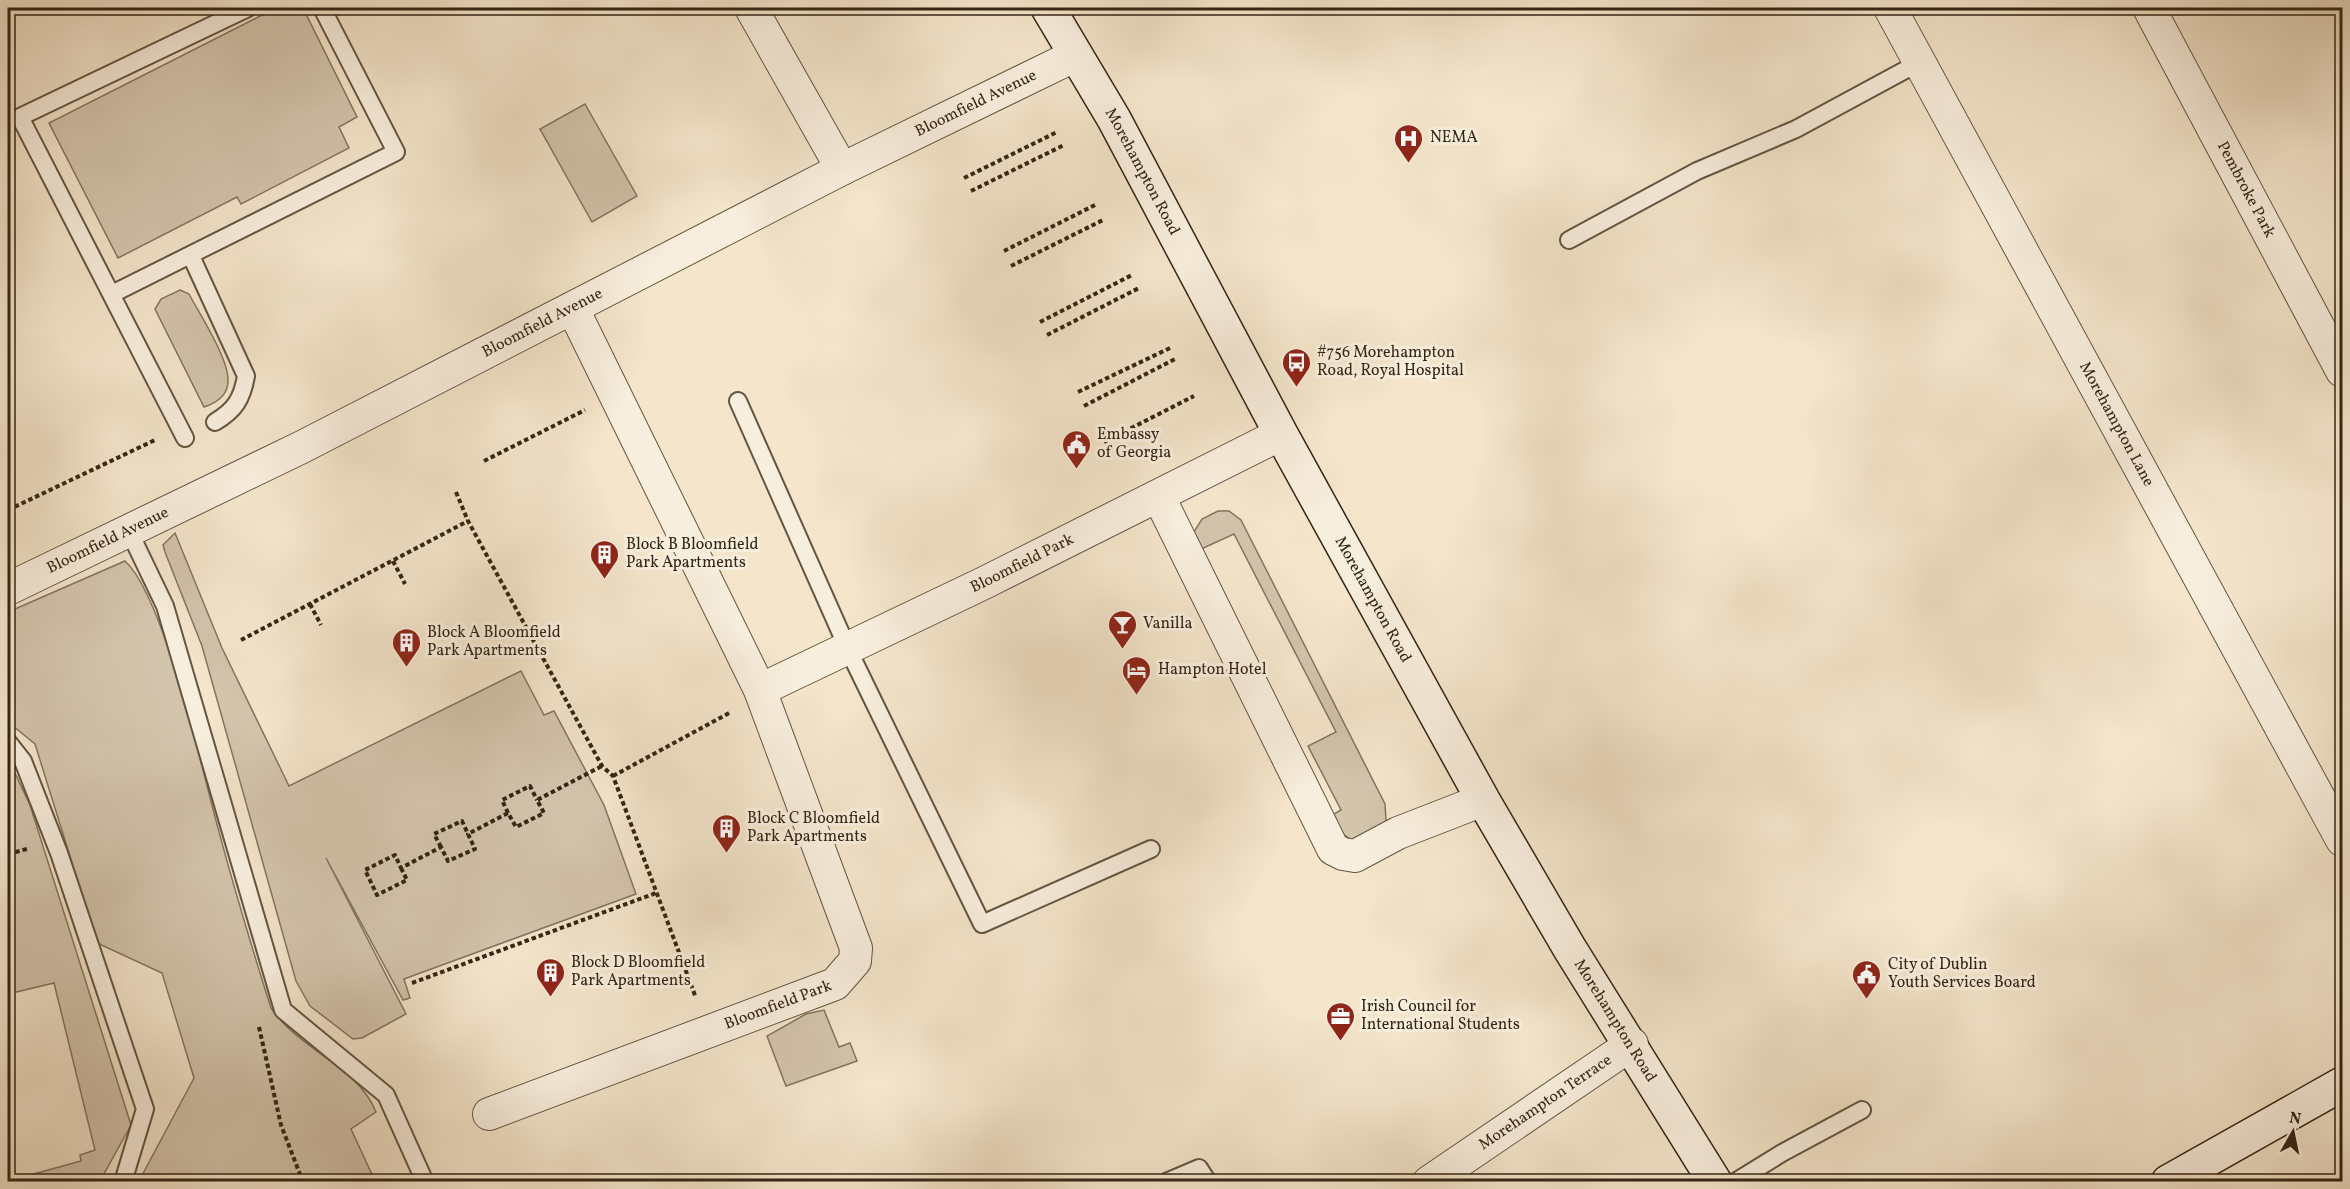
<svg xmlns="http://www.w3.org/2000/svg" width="2350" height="1189" font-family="Vollkorn,serif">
<rect width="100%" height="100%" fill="#f4e5cb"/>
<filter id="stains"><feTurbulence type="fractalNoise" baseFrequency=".00333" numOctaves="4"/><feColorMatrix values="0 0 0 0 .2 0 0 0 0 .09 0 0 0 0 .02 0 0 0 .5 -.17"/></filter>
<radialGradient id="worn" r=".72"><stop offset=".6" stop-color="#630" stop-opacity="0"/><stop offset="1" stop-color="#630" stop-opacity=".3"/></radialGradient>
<g fill="#d3c4ac" stroke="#847460" stroke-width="1.5">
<path d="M 276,8 L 303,8 L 357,117 L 339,127 L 349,148 L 241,204 L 237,197 L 118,258 L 49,123 Z"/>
<path d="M 585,104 L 637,196 L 592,222 L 540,129 Z"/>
<path d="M 180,290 L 189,294 C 200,315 229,359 228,381 C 228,396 216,403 204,407 L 155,309 L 161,299 Z"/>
<path d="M 1218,511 L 1229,511 L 1241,520 L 1385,804 L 1386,820 L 1382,829 L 1353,841 L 1337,830 L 1329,817 L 1341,810 L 1308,746 L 1336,732 L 1234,534 L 1199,550 L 1192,535 L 1202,519 Z"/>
<path d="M 175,533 L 222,648 L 289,786 L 521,671 L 544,715 L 554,711 L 604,805 L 636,894 L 404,979 L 410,998 L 403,1000 L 326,858 L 406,1014 L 362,1038 L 353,1039 L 310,1006 L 296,981 L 202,646 L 165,552 L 163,545 Z"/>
<path d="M 125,561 C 164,596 202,770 218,828 C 234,888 252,948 271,1008 C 299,1050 358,1066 376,1112 L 351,1129 L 375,1181 L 158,1182 L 157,1179 L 139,1181 L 194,1078 L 162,973 L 97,943 L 35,744 L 8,722 L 8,612 Z"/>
<path d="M 8,764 L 12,767 L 30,805 L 131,1125 L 100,1181 L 8,1181 L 81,1161 L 80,1155 L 95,1150 L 54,983 L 8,994 Z"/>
<path d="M 824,1010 L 839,1047 L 850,1043 L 857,1061 L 786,1086 L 767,1036 L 806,1014 Z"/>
</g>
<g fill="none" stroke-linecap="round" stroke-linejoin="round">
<defs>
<g id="lane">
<path d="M 1569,240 L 1697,171 L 1796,129 L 1920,62"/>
<path d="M 191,256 L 246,376 C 242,399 235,410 215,422"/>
<path d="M 112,294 L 396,152 L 322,8"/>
<path d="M 738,401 L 847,647 L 982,924 L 1151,849"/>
<path d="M 185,438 L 20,117 L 248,8"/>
<path d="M 129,531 L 165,606 L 283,1010 L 386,1095 L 425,1182"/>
<path d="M 8,742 L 23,761 L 59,853 L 145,1109 L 123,1182"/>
<path d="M 1166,1182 L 1199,1168 L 1208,1182"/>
<path d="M 1735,1182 L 1782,1153 L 1862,1110"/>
</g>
<g id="street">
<path d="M 751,8 L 842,169"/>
<path id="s1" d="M 1890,8 L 2342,840"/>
<path id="s2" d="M 2149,8 L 2342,371"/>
<path d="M 1159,497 L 1333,849 L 1343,854 L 1355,856 L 1398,833 L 1483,800"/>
<path id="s3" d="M 8,589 L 302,447 L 842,169 L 1076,55"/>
<path id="s4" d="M 760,690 L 984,583 L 1281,434"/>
<path id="s5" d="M 489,1114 L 835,984 L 855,961 L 856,948 L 760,690 L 573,309"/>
<path id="s6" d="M 1429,1182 L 1632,1044"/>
</g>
<g id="secondary">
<path id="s7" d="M 1048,8 L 1114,119 L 1281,434 L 1483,800 L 1570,949 L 1715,1182"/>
<path d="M 2168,1182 L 2342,1084"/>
</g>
</defs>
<use href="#lane" stroke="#645542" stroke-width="20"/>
<use href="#street" stroke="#645542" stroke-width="34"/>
<use href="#secondary" stroke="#342514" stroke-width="36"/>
<g stroke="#342514" stroke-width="4" stroke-dasharray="4.5 3" stroke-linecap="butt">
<path d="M 964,178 L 1057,132"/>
<path d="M 971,191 L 1064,145"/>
<path d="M 1004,251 L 1095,205"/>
<path d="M 1011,266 L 1103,220"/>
<path d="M 1040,322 L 1132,275"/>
<path d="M 1047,335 L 1139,288"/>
<path d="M 1078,392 L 1170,348"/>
<path d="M 1084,406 L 1175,359"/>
<path d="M 1104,442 L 1194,396"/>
<path d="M 484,461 L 585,410"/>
<path d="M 456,492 L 468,521 L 602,766 L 613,776 L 696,998"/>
<path d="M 8,510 L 155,440"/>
<path d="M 393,561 L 405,584"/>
<path d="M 310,604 L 321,625"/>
<path d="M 241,640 L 468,521"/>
<path d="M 613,776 L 731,712"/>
<path d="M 508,813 L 502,800 L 530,786 L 537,800"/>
<path d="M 441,847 L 434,834 L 462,821 L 468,834"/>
<path d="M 8,854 L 27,849"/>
<path d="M 401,868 L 407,880 L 377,895 L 365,870 L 395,855 L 401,868 L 441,847 L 448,861 L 475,849 L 468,834 L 508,813 L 516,827 L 544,813 L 537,800 L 602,766"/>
<path d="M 412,983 L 656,893"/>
<path d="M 259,1027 L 281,1125 L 303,1182"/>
</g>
<use href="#lane" stroke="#f8eedd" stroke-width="16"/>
<use href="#street" stroke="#f8eedd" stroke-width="32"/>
<use href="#secondary" stroke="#f8eedd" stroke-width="33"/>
</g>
<defs>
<symbol id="hospital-pin" viewBox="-11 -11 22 30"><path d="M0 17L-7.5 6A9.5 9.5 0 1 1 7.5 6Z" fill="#8f2418" stroke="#f8eedd"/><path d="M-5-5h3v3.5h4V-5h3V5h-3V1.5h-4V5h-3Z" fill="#fff"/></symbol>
<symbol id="bus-pin" viewBox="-11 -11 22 30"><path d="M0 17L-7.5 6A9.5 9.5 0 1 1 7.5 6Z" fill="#8f2418" stroke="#f8eedd"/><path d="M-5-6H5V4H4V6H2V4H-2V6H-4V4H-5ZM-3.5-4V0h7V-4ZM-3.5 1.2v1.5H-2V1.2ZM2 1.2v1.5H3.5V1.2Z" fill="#fff"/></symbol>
<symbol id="civic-pin" viewBox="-11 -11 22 30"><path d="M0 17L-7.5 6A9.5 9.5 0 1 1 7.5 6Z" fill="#8f2418" stroke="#f8eedd"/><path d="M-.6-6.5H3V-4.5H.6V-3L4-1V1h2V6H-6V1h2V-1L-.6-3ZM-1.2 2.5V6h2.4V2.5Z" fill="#fff"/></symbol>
<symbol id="building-pin" viewBox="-11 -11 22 30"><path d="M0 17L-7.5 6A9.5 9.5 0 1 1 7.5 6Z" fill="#8f2418" stroke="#f8eedd"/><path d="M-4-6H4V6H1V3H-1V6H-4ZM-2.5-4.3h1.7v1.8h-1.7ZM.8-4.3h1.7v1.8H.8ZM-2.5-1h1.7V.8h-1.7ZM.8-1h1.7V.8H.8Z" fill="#fff"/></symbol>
<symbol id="bar-pin" viewBox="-11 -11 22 30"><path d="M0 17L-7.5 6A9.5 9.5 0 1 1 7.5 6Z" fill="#8f2418" stroke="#f8eedd"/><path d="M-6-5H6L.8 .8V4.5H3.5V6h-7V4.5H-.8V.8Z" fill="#fff"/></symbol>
<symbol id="hotel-pin" viewBox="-11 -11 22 30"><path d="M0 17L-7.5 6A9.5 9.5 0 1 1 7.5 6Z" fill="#8f2418" stroke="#f8eedd"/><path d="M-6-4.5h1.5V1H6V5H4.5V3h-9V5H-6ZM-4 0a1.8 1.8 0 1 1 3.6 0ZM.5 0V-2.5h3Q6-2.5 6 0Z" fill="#fff"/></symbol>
<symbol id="office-pin" viewBox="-11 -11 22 30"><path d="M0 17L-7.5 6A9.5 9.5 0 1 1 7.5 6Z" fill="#8f2418" stroke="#f8eedd"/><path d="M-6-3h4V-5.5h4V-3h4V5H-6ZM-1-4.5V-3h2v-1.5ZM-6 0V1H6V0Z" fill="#fff"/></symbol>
</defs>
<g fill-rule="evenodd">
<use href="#hospital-pin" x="1392" y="122" width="33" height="45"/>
<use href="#bus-pin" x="1280" y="346" width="33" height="45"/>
<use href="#civic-pin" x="1060" y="428" width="33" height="45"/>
<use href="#building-pin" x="588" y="538" width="33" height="45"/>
<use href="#bar-pin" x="1106" y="608" width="33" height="45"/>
<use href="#building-pin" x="390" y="626" width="33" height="45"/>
<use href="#hotel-pin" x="1120" y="654" width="33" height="45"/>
<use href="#building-pin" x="710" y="812" width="33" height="45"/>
<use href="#building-pin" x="534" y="956" width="33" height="45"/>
<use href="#civic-pin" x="1850" y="958" width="33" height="45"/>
<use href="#office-pin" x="1324" y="1000" width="33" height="45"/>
</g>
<g text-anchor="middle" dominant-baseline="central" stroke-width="6" stroke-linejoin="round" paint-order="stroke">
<g font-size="16" fill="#342514" stroke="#f8eedd">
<text stroke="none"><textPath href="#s3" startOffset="1083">Bloomfield Avenue</textPath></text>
<text stroke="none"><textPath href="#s7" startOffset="189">Morehampton Road</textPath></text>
<text stroke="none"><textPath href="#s2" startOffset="206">Pembroke Park</textPath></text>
<text stroke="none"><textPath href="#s3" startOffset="597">Bloomfield Avenue</textPath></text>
<text stroke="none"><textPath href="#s1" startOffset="474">Morehampton Lane</textPath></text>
<text stroke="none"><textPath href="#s3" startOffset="111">Bloomfield Avenue</textPath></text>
<text stroke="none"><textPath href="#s4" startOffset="291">Bloomfield Park</textPath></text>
<text stroke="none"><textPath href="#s7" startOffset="675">Morehampton Road</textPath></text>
<text stroke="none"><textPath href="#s5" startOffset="309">Bloomfield Park</textPath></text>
<text stroke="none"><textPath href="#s7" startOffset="1161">Morehampton Road</textPath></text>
<text stroke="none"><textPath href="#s6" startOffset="141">Morehampton Terrace</textPath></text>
</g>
<g font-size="16" fill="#342514" stroke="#f8eedd" text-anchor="start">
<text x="1430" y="138">NEMA</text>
<text x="1317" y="353">#756 Morehampton<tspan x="1317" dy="18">Road, Royal Hospital</tspan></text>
<text x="1097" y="435">Embassy<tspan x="1097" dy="18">of Georgia</tspan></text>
<text x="626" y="545">Block B Bloomfield<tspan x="626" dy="18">Park Apartments</tspan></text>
<text x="1143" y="624">Vanilla</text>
<text x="427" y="633">Block A Bloomfield<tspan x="427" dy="18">Park Apartments</tspan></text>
<text x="1158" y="670">Hampton Hotel</text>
<text x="747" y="819">Block C Bloomfield<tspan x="747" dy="18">Park Apartments</tspan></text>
<text x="571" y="963">Block D Bloomfield<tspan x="571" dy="18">Park Apartments</tspan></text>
<text x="1888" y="965">City of Dublin<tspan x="1888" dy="18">Youth Services Board</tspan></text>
<text x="1361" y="1007">Irish Council for<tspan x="1361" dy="18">International Students</tspan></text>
</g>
</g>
<rect width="2350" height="1189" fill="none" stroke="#f4e5cb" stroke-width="30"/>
<rect x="9" y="9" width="2332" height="1171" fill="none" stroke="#342514" stroke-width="3"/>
<rect x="15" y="15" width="2320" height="1159" fill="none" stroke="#342514" stroke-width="1.5"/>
<g transform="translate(2293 1132) rotate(9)" stroke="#f8eedd" stroke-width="4.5" paint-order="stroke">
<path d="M0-4.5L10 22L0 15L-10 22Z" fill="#342514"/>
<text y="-9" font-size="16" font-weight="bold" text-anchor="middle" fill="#342514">N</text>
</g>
<rect width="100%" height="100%" filter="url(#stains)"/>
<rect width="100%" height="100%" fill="url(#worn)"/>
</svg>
